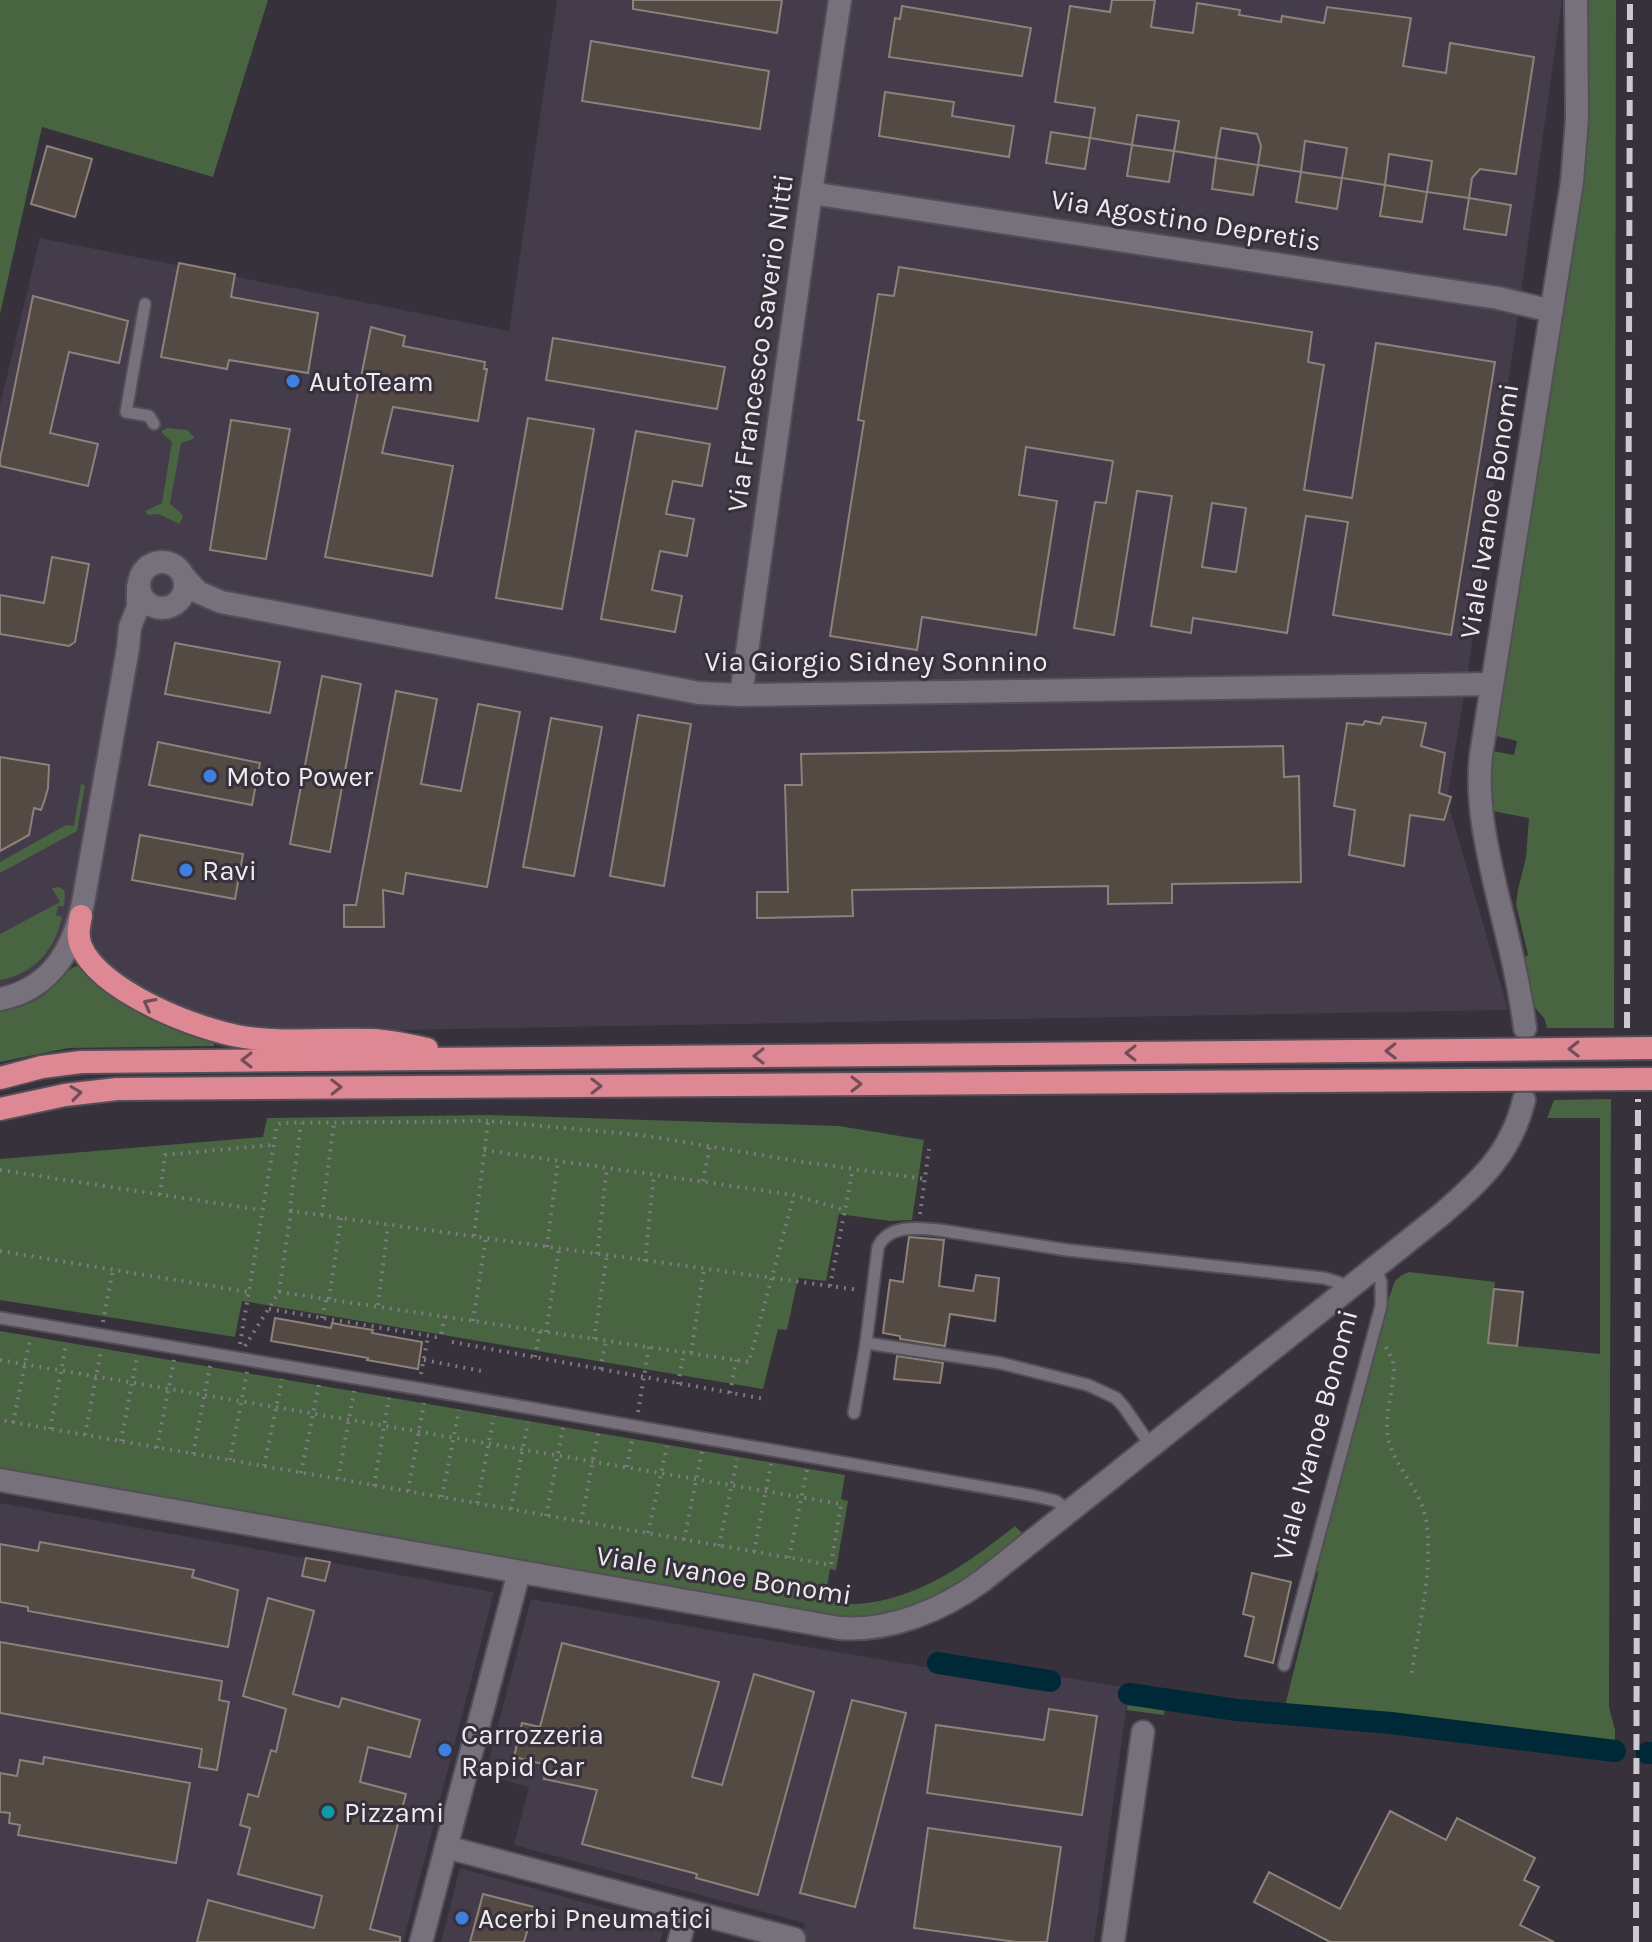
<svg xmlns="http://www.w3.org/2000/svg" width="1652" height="1942" font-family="Karla,sans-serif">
<rect width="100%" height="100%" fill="#36313a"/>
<g fill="#443c4a">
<path d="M 557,0 L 1562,0 L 1467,678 L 1447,799 L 1508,1010 L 293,1032 L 248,1030 L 164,1003 L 106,966 L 92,944 L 90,929 L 66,924 L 60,940 L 47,957 L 30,974 L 6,984 L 0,985 L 0,405 L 40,238 L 509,331 Z"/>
<path d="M 0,1503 L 494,1592 L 403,1942 L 0,1942 Z"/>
<path d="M 531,1599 L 936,1669 L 939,1657 L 1129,1688 L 1094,1942 L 801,1942 L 805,1923 L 514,1845 L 529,1787 L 485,1775 Z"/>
<path d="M 460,1868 L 665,1925 L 660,1942 L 441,1942 Z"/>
</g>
<g fill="#486440">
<path d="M 0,0 L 268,0 L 213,177 L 42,127 L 0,314 Z"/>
<path d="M 1587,0 L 1616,0 L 1614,1028 L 1547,1028 C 1544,1011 1538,1016 1534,1004 L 1524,958 L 1528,955 L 1516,904 L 1518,889 L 1526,858 L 1529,818 L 1493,811 L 1491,784 L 1493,751 L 1514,755 L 1517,741 L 1496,736 L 1579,213 L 1587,120 Z"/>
<path d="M 167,428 L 187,430 L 194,437 L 193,439 L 181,443 L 170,504 L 182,514 L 183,517 L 179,524 L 159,514 L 148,515 L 145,511 L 162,503 L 172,442 L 162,433 L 162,431 Z"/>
<path d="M 81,784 L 85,785 L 77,831 L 0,873 L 0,862 L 66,825 L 74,826 Z"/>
<path d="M 59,887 L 64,890 L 65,896 L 64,906 L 58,906 L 56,915 L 62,917 C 55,950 34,974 0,980 L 0,934 L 60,902 L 52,888 Z"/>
<path d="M 80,965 L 212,1040 L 214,1042 L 214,1046 L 68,1048 L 0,1062 L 0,1012 C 16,1009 31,1004 44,995 C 56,986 65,968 80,965 Z"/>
<path d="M 1611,1099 L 1609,1707 L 1615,1730 L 1615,1743 L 1537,1736 L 1285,1706 L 1318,1573 L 1315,1562 L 1388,1300 L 1395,1281 L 1402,1275 L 1409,1272 L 1495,1282 L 1488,1343 L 1600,1354 L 1600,1118 L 1547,1118 L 1554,1100 Z"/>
<path d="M 490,1115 L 839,1126 L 924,1140 L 912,1220 L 890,1221 L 839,1214 L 826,1281 L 798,1278 L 787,1330 L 778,1329 L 763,1389 L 242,1301 L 235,1337 L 0,1300 L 0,1159 L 263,1137 L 267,1118 Z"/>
<path d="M 0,1331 L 845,1475 L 841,1499 L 848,1501 L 836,1570 L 830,1569 L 825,1600 C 835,1602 846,1604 856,1604 C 916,1601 970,1562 1015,1526 L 1024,1535 C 967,1581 910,1621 833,1616 L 0,1470 Z"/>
<path d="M 1129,1688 L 1167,1695 L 1164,1715 L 1127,1710 Z"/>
</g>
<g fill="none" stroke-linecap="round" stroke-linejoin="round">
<g stroke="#002937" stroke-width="22">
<path d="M 938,1663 L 1050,1681"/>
<path d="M 1129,1694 L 1237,1710 L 1391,1723 L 1615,1751"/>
<path d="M 1647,1753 L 1652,1753"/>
</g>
</g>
<g fill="#544a44" stroke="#8d827b" stroke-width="2" fill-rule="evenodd">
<path d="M 633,0 L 782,0 L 777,33 L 633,9 Z"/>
<path d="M 1112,0 L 1155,0 L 1151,27 L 1193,33 L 1197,3 L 1240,10 L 1239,15 L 1281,22 L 1282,16 L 1324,23 L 1327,7 L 1411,18 L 1403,66 L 1446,73 L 1450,43 L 1534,57 L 1516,174 L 1480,169 L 1472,178 L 1469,198 L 1427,192 L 1432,161 L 1389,154 L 1385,185 L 1342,178 L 1347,148 L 1305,141 L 1301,172 L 1258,165 L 1261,146 L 1257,134 L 1221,128 L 1216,158 L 1174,151 L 1169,182 L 1127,176 L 1132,145 L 1090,138 L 1095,108 L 1055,102 L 1070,6 L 1110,12 ZM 1137,115 L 1179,121 L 1174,151 L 1132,145 Z"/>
<path d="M 902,6 L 1031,28 L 1022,76 L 889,57 L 895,18 L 900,19 Z"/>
<path d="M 591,41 L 769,71 L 760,129 L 582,101 Z"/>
<path d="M 885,92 L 954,102 L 952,116 L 1014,126 L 1009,157 L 879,136 Z"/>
<path d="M 1051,132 L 1090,138 L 1085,169 L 1046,163 Z"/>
<path d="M 47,146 L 92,159 L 75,217 L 31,204 Z"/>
<path d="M 1216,158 L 1258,165 L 1253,195 L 1212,189 Z"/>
<path d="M 1301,172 L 1342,178 L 1337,209 L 1296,202 Z"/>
<path d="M 1385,185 L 1427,192 L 1422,222 L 1380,216 Z"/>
<path d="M 1469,198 L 1511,205 L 1506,235 L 1464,229 Z"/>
<path d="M 179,263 L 235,274 L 231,297 L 318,313 L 308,373 L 229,360 L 227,369 L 161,357 Z"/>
<path d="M 899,267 L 1312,332 L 1308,362 L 1324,365 L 1304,490 L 1352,498 L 1376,343 L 1495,362 L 1451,635 L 1333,615 L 1348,522 L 1306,516 L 1287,633 L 1193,618 L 1191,633 L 1151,626 L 1172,496 L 1137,491 L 1114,635 L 1074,628 L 1095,502 L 1106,503 L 1113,461 L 1026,447 L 1019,495 L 1057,501 L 1036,635 L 922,617 L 917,650 L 830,636 L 864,421 L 858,420 L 878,294 L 894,296 ZM 1212,503 L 1246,508 L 1236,572 L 1202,567 Z"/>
<path d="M 33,296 L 128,321 L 119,363 L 69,352 L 50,433 L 98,444 L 88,486 L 0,466 L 0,459 Z"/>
<path d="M 371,327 L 405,336 L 403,346 L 485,362 L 484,369 L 487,369 L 478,421 L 393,407 L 382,453 L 453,466 L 432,576 L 325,557 Z"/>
<path d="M 553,338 L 725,367 L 717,409 L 546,380 Z"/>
<path d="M 528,418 L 594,429 L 562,609 L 496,598 Z"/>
<path d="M 231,420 L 290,429 L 266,559 L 210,550 Z"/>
<path d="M 636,431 L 710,444 L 702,486 L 673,481 L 666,514 L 694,519 L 687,556 L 660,551 L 652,590 L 682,596 L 675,632 L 601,619 Z"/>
<path d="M 52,557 L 89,564 L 75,642 L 69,646 L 0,634 L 0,595 L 44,603 Z"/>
<path d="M 175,643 L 280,662 L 270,713 L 165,694 Z"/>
<path d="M 322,676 L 361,684 L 330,852 L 290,844 Z"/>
<path d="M 396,691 L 437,699 L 421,784 L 461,791 L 478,704 L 520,712 L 487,887 L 406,873 L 403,894 L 383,890 L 384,927 L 344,927 L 344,905 L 356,905 Z"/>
<path d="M 638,715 L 691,724 L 664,886 L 610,876 Z"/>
<path d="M 1383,717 L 1426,723 L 1421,746 L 1445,753 L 1439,793 L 1451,797 L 1444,820 L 1410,815 L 1404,866 L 1349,855 L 1355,810 L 1334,806 L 1347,723 L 1363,725 L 1365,721 L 1380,724 Z"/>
<path d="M 551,718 L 602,727 L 574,876 L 523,867 Z"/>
<path d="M 158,742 L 260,763 L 252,805 L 149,785 Z"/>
<path d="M 1283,746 L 1284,777 L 1299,776 L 1301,882 L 1172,884 L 1172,903 L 1108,904 L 1108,886 L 852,890 L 853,916 L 757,918 L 757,892 L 788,892 L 785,785 L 802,785 L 801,754 Z"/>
<path d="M 0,757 L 49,765 L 48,788 L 45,799 L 41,810 L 34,808 L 29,835 L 0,851 Z"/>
<path d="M 140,835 L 243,854 L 235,899 L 132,880 Z"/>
<path d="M 909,1237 L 944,1240 L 939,1286 L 973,1291 L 976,1275 L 999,1278 L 995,1321 L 950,1314 L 945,1346 L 900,1339 L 900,1336 L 883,1333 L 890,1280 L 903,1282 Z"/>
<path d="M 1494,1289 L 1523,1292 L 1517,1346 L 1488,1343 Z"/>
<path d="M 275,1318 L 331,1328 L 332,1323 L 348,1326 L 373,1330 L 372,1333 L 422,1342 L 418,1369 L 367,1360 L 368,1358 L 271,1341 Z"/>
<path d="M 897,1356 L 943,1363 L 940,1383 L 894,1379 Z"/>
<path d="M 40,1542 L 194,1570 L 192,1577 L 238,1590 L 228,1647 L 28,1611 L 28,1607 L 0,1602 L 0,1544 L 38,1551 Z"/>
<path d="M 306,1558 L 330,1562 L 325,1581 L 302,1576 Z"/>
<path d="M 1252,1573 L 1291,1582 L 1273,1663 L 1245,1656 L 1254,1617 L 1243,1614 Z"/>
<path d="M 268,1598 L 314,1611 L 293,1694 L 339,1707 L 342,1698 L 420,1720 L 410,1757 L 368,1747 L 360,1782 L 406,1794 L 370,1929 L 400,1937 L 400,1942 L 197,1942 L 208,1900 L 314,1928 L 322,1896 L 238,1874 L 250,1828 L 240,1825 L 248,1794 L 258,1797 L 271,1750 L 276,1752 L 286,1709 L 243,1696 Z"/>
<path d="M 0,1642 L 222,1681 L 219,1700 L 229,1702 L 217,1770 L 199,1767 L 202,1749 L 0,1713 Z"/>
<path d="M 562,1643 L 719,1682 L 692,1777 L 722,1785 L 754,1674 L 814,1692 L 758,1895 L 696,1878 L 697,1874 L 582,1844 L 597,1790 L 544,1779 L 547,1765 L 514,1757 L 522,1723 L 540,1727 Z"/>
<path d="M 852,1700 L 906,1713 L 855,1907 L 800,1893 Z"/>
<path d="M 1049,1709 L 1097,1716 L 1082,1815 L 927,1793 L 936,1725 L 1044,1740 Z"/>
<path d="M 44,1757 L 190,1783 L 176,1863 L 18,1835 L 20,1825 L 9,1823 L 10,1813 L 0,1812 L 0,1773 L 17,1776 L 20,1760 L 43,1764 Z"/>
<path d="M 1390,1811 L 1446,1840 L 1457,1818 L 1535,1858 L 1524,1880 L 1539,1887 L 1520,1925 L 1554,1942 L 1330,1942 L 1254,1902 L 1269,1872 L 1340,1909 Z"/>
<path d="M 928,1828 L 1061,1847 L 1047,1942 L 1016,1942 L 914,1928 Z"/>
<path d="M 483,1894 L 534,1907 L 524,1942 L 470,1942 Z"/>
</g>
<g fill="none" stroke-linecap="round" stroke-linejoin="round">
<defs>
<g id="service">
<path d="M 145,304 L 126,412 L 149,416 L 154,424"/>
<path d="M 0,1318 L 427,1390 L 1035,1496 L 1056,1501 L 1069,1511"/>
<path d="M 866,1343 L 1000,1363 L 1088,1385 L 1116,1398 L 1124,1407 L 1151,1446"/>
<path d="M 854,1413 L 866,1343 L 878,1247 C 889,1224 917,1228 939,1230 L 1067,1250 L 1324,1278 L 1340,1283 L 1347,1290"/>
<path d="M 1284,1665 L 1381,1306 L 1381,1282 L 1375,1267"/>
</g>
<g id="minor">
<path d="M 811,193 L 1498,298 L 1552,311"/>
<circle cx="162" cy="585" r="23"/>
<path d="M 184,577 L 198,592 L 221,602 L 699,693 L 741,695 L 1492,684"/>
<path d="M 741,695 L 811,193 L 840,0"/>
<path d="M 0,999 C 51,989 73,950 83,903 L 128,648 L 130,627 L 138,607 L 138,587"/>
<path d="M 1525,1028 C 1519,981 1507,935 1496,889 C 1486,845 1476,801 1481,755 L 1572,182 L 1577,119 L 1576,0"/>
<path d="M 0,1480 L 839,1628 C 890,1632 942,1610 982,1581 L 1442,1214 C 1482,1179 1511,1153 1524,1100"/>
<path d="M 446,1847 L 794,1939"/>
<path d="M 421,1942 L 519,1572"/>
<path d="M 679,1942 L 687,1911"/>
<path d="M 1113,1942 L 1143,1732"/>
</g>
<g id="trunk">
<path d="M 81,916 C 79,926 77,936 81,946 C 99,991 198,1030 243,1037 C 286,1044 329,1038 372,1040 C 391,1041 409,1045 427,1049"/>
<path d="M 0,1078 L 42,1067 L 81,1062 L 1469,1050"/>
<path d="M 0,1109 L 65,1095 L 117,1089 L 1470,1080"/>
</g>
</defs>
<use href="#service" stroke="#534f57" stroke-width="15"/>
<use href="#minor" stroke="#534f57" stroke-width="26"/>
<use href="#trunk" stroke="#534f57" stroke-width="26"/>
<g stroke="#7f7a82" stroke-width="4" stroke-dasharray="2 6" stroke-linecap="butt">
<path d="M 484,1150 L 794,1195 L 845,1210"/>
<path d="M 0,1170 L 261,1210"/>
<path d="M 703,1181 L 710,1145"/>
<path d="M 160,1195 L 165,1155 L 272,1145"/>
<path d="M 291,1211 L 290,1207 L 301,1123"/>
<path d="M 920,1214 L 929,1149"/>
<path d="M 322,1215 L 334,1122"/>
<path d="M 474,1236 L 488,1121 L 641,1135 L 797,1161 L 925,1179"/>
<path d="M 547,1247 L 558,1161"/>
<path d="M 0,1251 L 248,1292"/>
<path d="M 597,1254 L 607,1167"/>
<path d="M 645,1261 L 654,1174"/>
<path d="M 830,1286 L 853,1169"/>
<path d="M 279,1292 L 749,1362 L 794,1195"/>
<path d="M 329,1299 L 341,1218"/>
<path d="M 378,1305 L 388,1225"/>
<path d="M 269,1309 L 436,1337 L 441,1335 L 445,1316"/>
<path d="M 322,1318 L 326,1299"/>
<path d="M 473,1321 L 486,1238"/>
<path d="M 103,1322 L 113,1269"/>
<path d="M 546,1332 L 559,1249"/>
<path d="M 594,1339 L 607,1255"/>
<path d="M 452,1342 L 765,1399"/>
<path d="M 240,1344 L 277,1125 L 281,1123 L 488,1121"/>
<path d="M 245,1346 L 279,1292 L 291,1211 L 859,1290"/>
<path d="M 1386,1347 L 1393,1361 L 1394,1369 C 1393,1393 1383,1419 1389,1442 C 1397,1470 1421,1490 1426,1520 C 1434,1569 1418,1629 1411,1678"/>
<path d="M 691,1353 L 704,1269"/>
<path d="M 535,1357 L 540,1331"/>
<path d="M 0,1360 L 841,1504 L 831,1565 L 0,1420"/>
<path d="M 424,1360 L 487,1372"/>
<path d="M 600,1369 L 606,1341"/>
<path d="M 421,1374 L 428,1336"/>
<path d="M 678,1384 L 684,1352"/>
<path d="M 730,1393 L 736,1360"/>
<path d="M 638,1412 L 649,1347"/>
<path d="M 13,1423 L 30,1339"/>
<path d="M 50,1429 L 66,1345"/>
<path d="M 85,1435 L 101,1351"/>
<path d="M 121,1441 L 137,1357"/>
<path d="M 157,1448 L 174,1360"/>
<path d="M 193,1454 L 210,1366"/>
<path d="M 230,1460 L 247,1372"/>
<path d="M 264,1466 L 282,1379"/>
<path d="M 627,1467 L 632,1440"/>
<path d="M 301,1473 L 319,1385"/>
<path d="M 338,1479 L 354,1391"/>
<path d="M 374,1486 L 389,1398"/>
<path d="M 408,1491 L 424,1403"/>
<path d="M 442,1497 L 459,1410"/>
<path d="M 477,1503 L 494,1416"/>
<path d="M 511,1509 L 528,1422"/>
<path d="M 546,1516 L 563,1428"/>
<path d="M 581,1522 L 598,1434"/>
<path d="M 648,1533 L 667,1446"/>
<path d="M 684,1540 L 702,1452"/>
<path d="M 719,1546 L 737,1459"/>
<path d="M 754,1552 L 771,1464"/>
<path d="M 789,1558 L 807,1470"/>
</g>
<use href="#service" stroke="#77717b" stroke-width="11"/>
<use href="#minor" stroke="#77717b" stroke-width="22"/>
<use href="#trunk" stroke="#de8894" stroke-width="22"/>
<g stroke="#cdc9d0" stroke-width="6" stroke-dasharray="16 8" stroke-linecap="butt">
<path d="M 1627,1028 L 1630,0"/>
<path d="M 1636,1942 L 1638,1099"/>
</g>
<defs>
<g id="trunk-bridge">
<path d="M 1469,1050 L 1652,1048"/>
<path d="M 1470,1080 L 1652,1079"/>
</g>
</defs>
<use href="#trunk-bridge" stroke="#534f57" stroke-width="26" stroke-linecap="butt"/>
<use href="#trunk-bridge" stroke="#de8894" stroke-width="22"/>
</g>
<defs><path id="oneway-chevron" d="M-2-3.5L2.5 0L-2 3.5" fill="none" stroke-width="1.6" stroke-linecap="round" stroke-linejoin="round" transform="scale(2)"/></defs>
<g stroke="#714f5a">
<use href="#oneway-chevron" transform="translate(149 1004) rotate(-152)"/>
<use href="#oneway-chevron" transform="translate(1574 1049) rotate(179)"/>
<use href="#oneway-chevron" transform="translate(1391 1051) rotate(179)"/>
<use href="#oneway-chevron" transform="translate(1131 1053) rotate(180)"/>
<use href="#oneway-chevron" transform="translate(759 1056) rotate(180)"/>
<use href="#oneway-chevron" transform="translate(247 1060) rotate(180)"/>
<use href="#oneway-chevron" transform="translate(856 1084)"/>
<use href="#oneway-chevron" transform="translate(596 1086) rotate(-1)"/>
<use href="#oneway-chevron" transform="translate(336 1087) rotate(-1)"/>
<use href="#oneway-chevron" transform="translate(76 1093) rotate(-8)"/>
</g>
<g fill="#3f7fe0" stroke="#36313a" stroke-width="3">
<circle cx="293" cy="381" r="8"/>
<circle cx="210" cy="776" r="8"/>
<circle cx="186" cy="870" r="8"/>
<circle cx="445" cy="1750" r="8"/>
<circle cx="462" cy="1918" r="8"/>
</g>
<circle fill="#0f9aa8" stroke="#36313a" stroke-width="3" cx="328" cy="1812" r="8"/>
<g text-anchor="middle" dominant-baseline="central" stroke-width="6" stroke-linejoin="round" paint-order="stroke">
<g font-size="28" fill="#eeeaf0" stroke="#36313a">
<text transform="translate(1186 220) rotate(9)">Via Agostino Depretis</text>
<text transform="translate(760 343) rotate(-82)">Via Francesco Saverio Nitti</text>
<text transform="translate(1489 511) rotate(-81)">Viale Ivanoe Bonomi</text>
<text x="876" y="661">Via Giorgio Sidney Sonnino</text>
<text transform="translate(1315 1435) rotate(-75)">Viale Ivanoe Bonomi</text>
<text transform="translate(724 1575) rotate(9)">Viale Ivanoe Bonomi</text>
</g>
<g font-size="28" fill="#eeeaf0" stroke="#36313a" text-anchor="start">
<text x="309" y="381">AutoTeam</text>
<text x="226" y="776">Moto Power</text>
<text x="202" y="870">Ravi</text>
<text x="461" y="1734">Carrozzeria<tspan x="461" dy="32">Rapid Car</tspan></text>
<text x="344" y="1812">Pizzami</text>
<text x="478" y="1918">Acerbi Pneumatici</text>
</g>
</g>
</svg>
